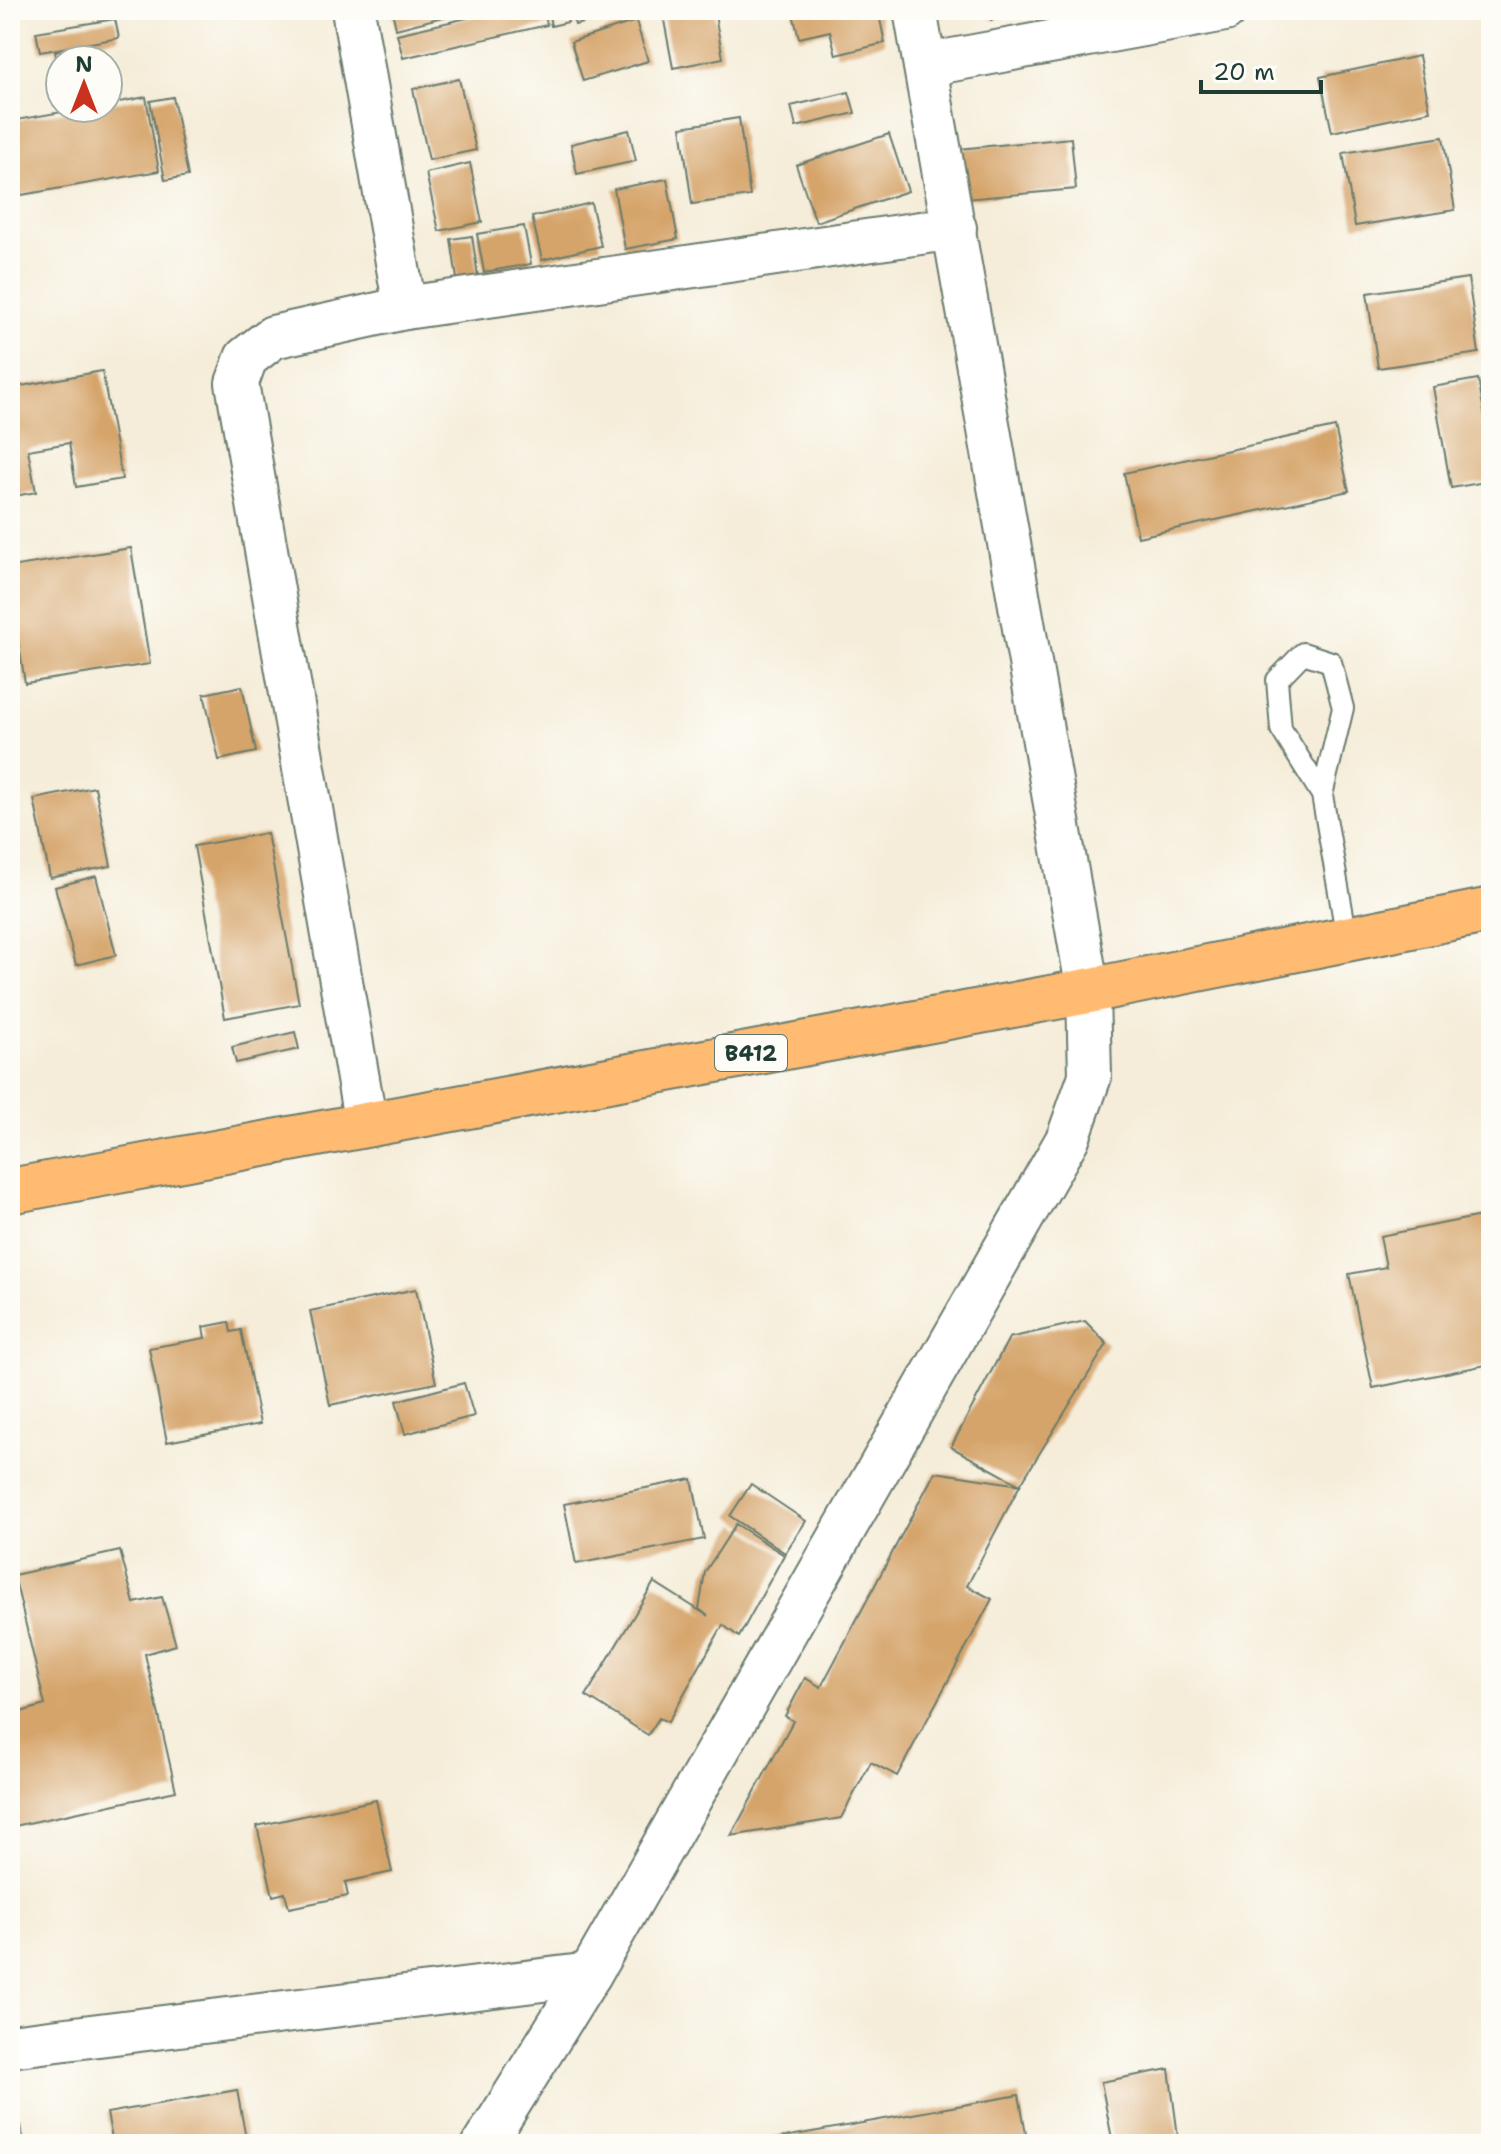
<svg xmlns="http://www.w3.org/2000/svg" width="1501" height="2154" font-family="'Shantell Sans',sans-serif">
<rect width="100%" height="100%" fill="#fdfcf7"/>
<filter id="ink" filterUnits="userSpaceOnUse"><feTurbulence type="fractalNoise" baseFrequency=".0125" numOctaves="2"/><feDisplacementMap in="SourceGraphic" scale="16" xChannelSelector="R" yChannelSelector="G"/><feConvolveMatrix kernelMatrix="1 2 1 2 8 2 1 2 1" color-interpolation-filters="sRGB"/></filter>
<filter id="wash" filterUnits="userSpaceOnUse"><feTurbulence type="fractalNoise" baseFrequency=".006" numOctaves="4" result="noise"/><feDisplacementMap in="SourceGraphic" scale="32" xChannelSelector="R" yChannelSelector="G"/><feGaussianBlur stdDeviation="1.8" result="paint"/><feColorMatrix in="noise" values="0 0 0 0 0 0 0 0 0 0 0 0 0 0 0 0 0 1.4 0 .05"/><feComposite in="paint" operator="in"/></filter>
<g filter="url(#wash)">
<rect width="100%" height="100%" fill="#f5edd9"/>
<g id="blocks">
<g fill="#d5a46a">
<path d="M 392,10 L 466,10 L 466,11 L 396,29 Z"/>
<path d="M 502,10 L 544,10 L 547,25 L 403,58 L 397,34 Z"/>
<path d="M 548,10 L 565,10 L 568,22 L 551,26 Z"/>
<path d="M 571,10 L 629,10 L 629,11 L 575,25 Z"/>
<path d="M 688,10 L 714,10 L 723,58 L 673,68 L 663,15 Z"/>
<path d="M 792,10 L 878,10 L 885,43 L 836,55 L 830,31 L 799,38 Z"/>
<path d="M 989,10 L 1027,10 L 1027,11 L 991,20 Z"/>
<path d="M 115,19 L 119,38 L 40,52 L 36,32 Z"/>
<path d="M 636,21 L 648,61 L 583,81 L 571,42 Z"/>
<path d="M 85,46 L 88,60 L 60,60 L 59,67 L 55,52 Z"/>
<path d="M 1419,56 L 1430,111 L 1332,132 L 1320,77 Z"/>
<path d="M 459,79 L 476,150 L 429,160 L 413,89 Z"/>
<path d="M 849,92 L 855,113 L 796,127 L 791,106 Z"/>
<path d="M 146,97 L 159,171 L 10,197 L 10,121 L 85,108 L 108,108 L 108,104 Z"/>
<path d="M 173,97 L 188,176 L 165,180 L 150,101 Z"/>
<path d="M 739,118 L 750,196 L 692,204 L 681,127 Z"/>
<path d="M 629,130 L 636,161 L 577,174 L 571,144 Z"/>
<path d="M 889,134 L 908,191 L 816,222 L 796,165 Z"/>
<path d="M 1443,137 L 1455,210 L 1355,226 L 1343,153 Z"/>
<path d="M 1071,138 L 1076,189 L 965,199 L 959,149 Z"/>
<path d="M 470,163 L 482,222 L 439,231 L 426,173 Z"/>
<path d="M 667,179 L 678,239 L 625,249 L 614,189 Z"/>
<path d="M 591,203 L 601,246 L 542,260 L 532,217 Z"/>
<path d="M 524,226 L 531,264 L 484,272 L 477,234 Z"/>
<path d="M 472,236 L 478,276 L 457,279 L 451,239 Z"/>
<path d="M 1468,278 L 1479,353 L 1378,368 L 1367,293 Z"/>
<path d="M 102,371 L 122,479 L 76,487 L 69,443 L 28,450 L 36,492 L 10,497 L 10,388 Z"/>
<path d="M 1478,379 L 1491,450 L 1491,481 L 1451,488 L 1433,387 Z"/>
<path d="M 1335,427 L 1349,491 L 1138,537 L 1124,473 Z"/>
<path d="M 131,548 L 150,664 L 25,683 L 10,589 L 10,567 Z"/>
<path d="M 242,686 L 256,752 L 219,760 L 204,694 Z"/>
<path d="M 95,787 L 111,866 L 50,878 L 34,799 Z"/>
<path d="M 267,833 L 299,1004 L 225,1018 L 194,846 Z"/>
<path d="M 96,876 L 116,955 L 76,965 L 55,887 Z"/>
<path d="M 295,1032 L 299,1049 L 236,1063 L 232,1047 Z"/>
<path d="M 1491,1214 L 1491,1364 L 1373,1388 L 1349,1274 L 1386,1267 L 1380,1236 Z"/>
<path d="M 416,1289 L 436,1383 L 330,1405 L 310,1311 Z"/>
<path d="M 1085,1321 L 1107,1344 L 1020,1485 L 951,1447 L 1009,1338 Z"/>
<path d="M 229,1322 L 231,1332 L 241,1330 L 260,1424 L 167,1442 L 149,1348 L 205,1338 L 203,1327 Z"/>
<path d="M 464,1383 L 474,1416 L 405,1434 L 396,1401 Z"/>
<path d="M 935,1472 L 1020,1485 L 967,1586 L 992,1599 L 897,1776 L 871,1762 L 841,1818 L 731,1836 L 793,1721 L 785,1716 L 805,1678 L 821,1687 Z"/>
<path d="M 692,1479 L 704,1539 L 576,1564 L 564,1504 Z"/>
<path d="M 751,1484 L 806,1521 L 785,1553 L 730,1516 Z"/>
<path d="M 736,1524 L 784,1555 L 739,1637 L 723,1625 L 668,1722 L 659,1718 L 648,1735 L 586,1696 L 654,1582 L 708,1616 L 699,1609 L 705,1572 Z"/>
<path d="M 120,1551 L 134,1603 L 162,1597 L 176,1645 L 145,1654 L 176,1791 L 10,1827 L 10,1715 L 45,1705 L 14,1575 Z"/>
<path d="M 376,1800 L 392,1872 L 345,1882 L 348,1896 L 289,1908 L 285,1893 L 273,1896 L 257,1826 Z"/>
<path d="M 1169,2069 L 1178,2136 L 1113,2144 L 1101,2082 Z"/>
<path d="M 237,2090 L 247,2144 L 113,2144 L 107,2113 Z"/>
<path d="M 1019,2095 L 1028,2144 L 756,2144 L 756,2142 Z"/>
<path d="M 21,2125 L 24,2144 L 10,2144 L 10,2127 Z"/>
</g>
</g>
</g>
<g filter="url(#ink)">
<use href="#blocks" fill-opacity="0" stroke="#6a7b6e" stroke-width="2"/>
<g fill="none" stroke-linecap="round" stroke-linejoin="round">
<defs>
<path id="service" d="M 1322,795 L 1343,708 L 1331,662 L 1303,653 L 1277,680 L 1281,729 L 1322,795 L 1347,938"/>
<g id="minor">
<path d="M 353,10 L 405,308"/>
<path d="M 925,65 L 1225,10"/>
<path d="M 366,1125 L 237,383 L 246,358 L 273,337 L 405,308 L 955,228"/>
<path d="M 10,2046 L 590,1974"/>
<path d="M 484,2144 L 590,1974 L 1068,1138 L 1090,1076 L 1088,991 L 915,10"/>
</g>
<path id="primary" d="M 10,1191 L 1088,991 L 1491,910"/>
</defs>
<use href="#service" stroke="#6a7b6e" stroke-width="24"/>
<use href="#minor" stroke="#6a7b6e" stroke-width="46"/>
<use href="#primary" stroke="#6a7b6e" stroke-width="48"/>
<use href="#service" stroke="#fff" stroke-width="20"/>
<use href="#minor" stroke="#fff" stroke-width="42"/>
<use href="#primary" stroke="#ffbb71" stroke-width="44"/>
</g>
</g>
<g text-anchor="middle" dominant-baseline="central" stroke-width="8" stroke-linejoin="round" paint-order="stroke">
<rect fill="#fdfcf7" stroke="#62766e" stroke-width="2" x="715" y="1035" width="72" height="36" rx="6"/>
<g font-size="22" font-weight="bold" fill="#1f3d34">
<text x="751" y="1053">B412</text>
</g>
</g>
<rect width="1501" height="2154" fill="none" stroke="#fdfcf7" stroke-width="40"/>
<g transform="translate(84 84)"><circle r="38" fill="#fdfcf7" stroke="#a4b0a9" stroke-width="2"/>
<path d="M0-6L14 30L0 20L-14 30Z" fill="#c8321e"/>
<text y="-12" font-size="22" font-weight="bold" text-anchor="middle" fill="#1f3d34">N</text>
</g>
<path d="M1201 80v12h120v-12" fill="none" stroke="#1f3d34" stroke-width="4"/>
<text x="1213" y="80" font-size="24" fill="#1f3d34" stroke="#fdfcf7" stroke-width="6" paint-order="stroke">20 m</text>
</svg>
